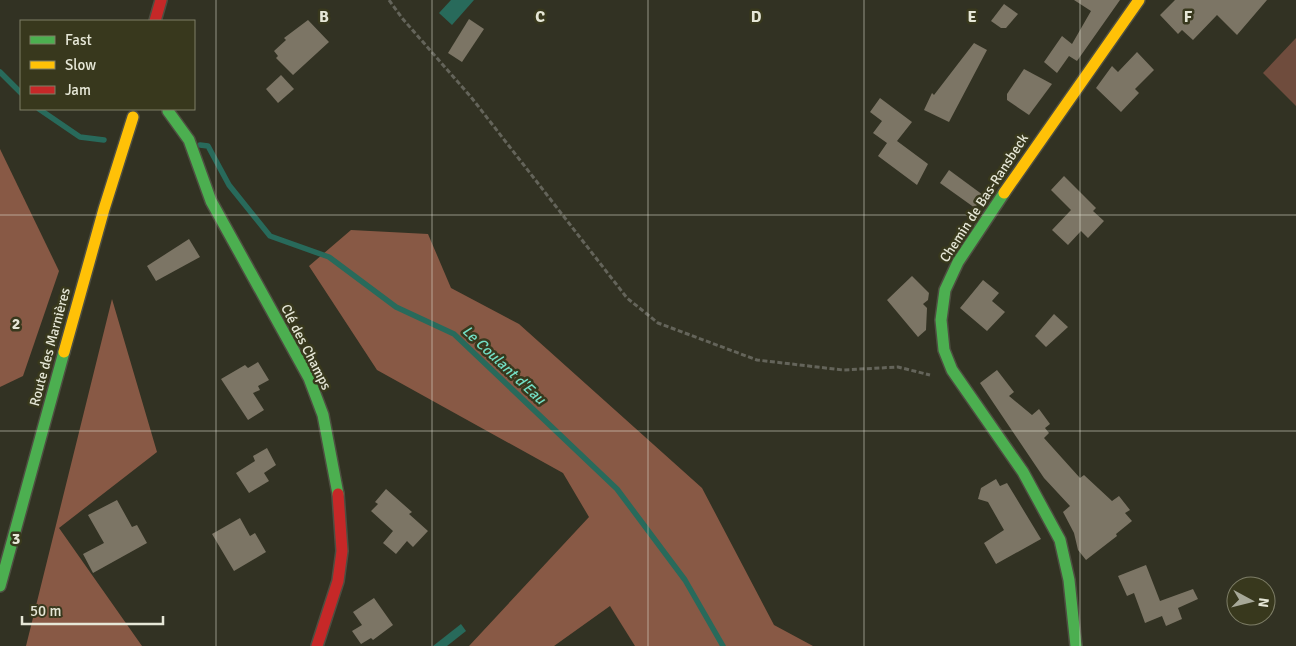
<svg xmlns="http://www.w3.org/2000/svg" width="1296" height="646" font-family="Signika,sans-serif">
<rect width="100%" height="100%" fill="#323223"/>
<path fill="#6f4c3d" d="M 1296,38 L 1296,106 L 1263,73 Z"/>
<g fill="#885945">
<path d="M 0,149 L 59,271 L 23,376 L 0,387 Z"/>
<path d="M 351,230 L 428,234 L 451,288 L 519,324 L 702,488 L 774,625 L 813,646 L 635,646 L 610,606 L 554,646 L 469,646 L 589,517 L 563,473 L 377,370 L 309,266 Z"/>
<path d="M 112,299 L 157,452 L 59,528 L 142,646 L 26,646 Z"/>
</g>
<g fill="#286a5b">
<path d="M 451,0 L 474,0 L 452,25 L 439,13 Z"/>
<path d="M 461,624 L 466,631 L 447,646 L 433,646 Z"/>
</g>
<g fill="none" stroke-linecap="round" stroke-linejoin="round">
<g stroke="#286a5b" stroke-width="5.5">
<path d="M 0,72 L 21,93"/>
<path d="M 39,109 L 80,137 L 104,140"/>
<path d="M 200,145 L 208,146 L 229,185 L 270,236 L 329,257 L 396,307 L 454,334 L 617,489 L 685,580 L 723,646"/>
</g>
</g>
<g fill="#7c7565">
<path d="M 1074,0 L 1120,0 L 1077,61 L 1069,56 L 1057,73 L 1044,62 L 1062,36 L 1072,44 L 1091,11 Z"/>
<path d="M 1175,0 L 1267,0 L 1237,35 L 1217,15 L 1193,40 L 1182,30 L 1178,34 L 1160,15 Z"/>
<path d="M 1004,4 L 1018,14 L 1006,28 L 1001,28 L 991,21 Z"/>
<path d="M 469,19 L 484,29 L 462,62 L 448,53 Z"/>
<path d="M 308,20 L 329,42 L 293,75 L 276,58 L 278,56 L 274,51 L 286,40 L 284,38 Z"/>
<path d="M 974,43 L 987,50 L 949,122 L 924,110 L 932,93 L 934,95 Z"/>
<path d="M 1137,52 L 1154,70 L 1135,89 L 1139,93 L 1121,112 L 1096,88 L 1112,66 L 1118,72 Z"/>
<path d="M 1024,69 L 1052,84 L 1029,115 L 1007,100 L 1007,94 Z"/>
<path d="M 281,75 L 294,89 L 278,103 L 266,89 Z"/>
<path d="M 880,98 L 912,122 L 897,141 L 928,164 L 917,185 L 878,156 L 887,143 L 873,133 L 882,121 L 870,112 Z"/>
<path d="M 949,170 L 983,195 L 975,208 L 940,183 Z"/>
<path d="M 1064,176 L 1096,208 L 1093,211 L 1104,221 L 1088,238 L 1081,231 L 1068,245 L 1052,230 L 1071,210 L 1051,190 Z"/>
<path d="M 189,239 L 200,257 L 156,281 L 147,266 Z"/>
<path d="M 912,276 L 929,293 L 928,300 L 923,304 L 927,308 L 926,330 L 918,337 L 887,300 Z"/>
<path d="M 983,280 L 999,293 L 992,301 L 1005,312 L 987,331 L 960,308 Z"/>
<path d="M 1054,314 L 1068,327 L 1046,347 L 1035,336 Z"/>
<path d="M 258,362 L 269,380 L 258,386 L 260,390 L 253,393 L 264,410 L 248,420 L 221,379 L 245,365 L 248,368 Z"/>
<path d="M 997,370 L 1014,392 L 1009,396 L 1032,415 L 1039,409 L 1050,424 L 1045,428 L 1049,433 L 1044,438 L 1080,478 L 1084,475 L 1112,501 L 1119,496 L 1130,510 L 1125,513 L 1132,521 L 1116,534 L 1117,536 L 1086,560 L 1078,550 L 1074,533 L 1063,512 L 1070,506 L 1044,478 L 980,383 Z"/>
<path d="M 267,448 L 276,465 L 264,473 L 269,481 L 249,493 L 236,473 L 255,461 L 253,456 Z"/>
<path d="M 996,479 L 1000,486 L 1007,483 L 1041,539 L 996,564 L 984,543 L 1004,530 L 988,502 L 978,499 L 981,488 Z"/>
<path d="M 386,489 L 412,512 L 409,514 L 428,531 L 413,547 L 407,541 L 396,554 L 383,543 L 393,531 L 371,511 L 378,504 L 375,502 Z"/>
<path d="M 117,500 L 132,527 L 137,525 L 147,543 L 93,573 L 83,554 L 104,543 L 88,515 Z"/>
<path d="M 240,518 L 250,536 L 255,533 L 266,552 L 234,571 L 212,534 Z"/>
<path d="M 1146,565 L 1160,601 L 1193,589 L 1198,599 L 1178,608 L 1182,619 L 1166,626 L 1162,616 L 1145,623 L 1134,593 L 1127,596 L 1118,576 Z"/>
<path d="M 374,598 L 393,625 L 373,640 L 371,638 L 361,644 L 352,631 L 362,625 L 353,612 Z"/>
</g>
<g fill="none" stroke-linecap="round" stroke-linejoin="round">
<defs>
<g id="fast">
<path d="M 168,111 L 189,140 L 211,201 L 309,378 L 323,415 L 338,494"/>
<path d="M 1004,193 L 958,262 L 945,290 L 941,320 L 944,350 L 952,370 L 1023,472 L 1060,540 L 1069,580 L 1076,646"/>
<path d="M 0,586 L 64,352"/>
</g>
<g id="slow">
<path d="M 1004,193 L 1139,0"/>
<path d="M 64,352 L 104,209 L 133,117"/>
</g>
<g id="jam">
<path d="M 155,21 L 161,0"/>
<path d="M 317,646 L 338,581 L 342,551 L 338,494"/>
</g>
</defs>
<use href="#fast" stroke="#4e4e41" stroke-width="14"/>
<use href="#slow" stroke="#4e4e41" stroke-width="14"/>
<use href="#jam" stroke="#4e4e41" stroke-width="14"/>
<path stroke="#64645a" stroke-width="3" stroke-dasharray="5 2.5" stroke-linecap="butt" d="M 389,0 L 402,18 L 471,97 L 627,298 L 658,323 L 757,360 L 843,370 L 898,367 L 930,375"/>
<use href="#fast" stroke="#4caf50" stroke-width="11"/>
<use href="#slow" stroke="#ffc107" stroke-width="11"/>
<use href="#jam" stroke="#c62828" stroke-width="11"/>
</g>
<path fill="none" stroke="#e6e7d7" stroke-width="1" stroke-opacity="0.55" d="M 216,0 L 216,646M 432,0 L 432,646M 648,0 L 648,646M 864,0 L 864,646M 1080,0 L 1080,646M 0,215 L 1296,215M 0,431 L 1296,431"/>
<g text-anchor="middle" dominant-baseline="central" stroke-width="5" stroke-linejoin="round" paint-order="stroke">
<g font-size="14" fill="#e6e7d7" stroke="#38381d">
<text transform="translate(984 198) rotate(-57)">Chemin de Bas-Ransbeck</text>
<text transform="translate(50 347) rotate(-75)">Route des Marnières</text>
<text transform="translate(306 347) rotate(63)">Clé des Champs</text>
</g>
<g font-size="15" font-style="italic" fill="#73dec4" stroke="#38381d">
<text transform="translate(504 365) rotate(43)">Le Coulant d'Eau</text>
</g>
</g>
<g font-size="16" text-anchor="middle" font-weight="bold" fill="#e6e7d7" stroke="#38381d" stroke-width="5" stroke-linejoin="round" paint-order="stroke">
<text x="324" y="22">B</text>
<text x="540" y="22">C</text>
<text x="756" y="22">D</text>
<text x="972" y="22">E</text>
<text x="1188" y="22">F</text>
<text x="16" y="329">2</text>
<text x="16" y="544">3</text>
</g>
<rect x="20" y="20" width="175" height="90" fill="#38381d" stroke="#7e7e67"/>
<rect x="30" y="36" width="25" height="8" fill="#4caf50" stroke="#7e7e67"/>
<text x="65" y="45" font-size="15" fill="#e6e7d7">Fast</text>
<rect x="30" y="61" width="25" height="8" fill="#ffc107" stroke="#7e7e67"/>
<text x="65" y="70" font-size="15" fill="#e6e7d7">Slow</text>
<rect x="30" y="86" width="25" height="8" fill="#c62828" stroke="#7e7e67"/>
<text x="65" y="95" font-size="15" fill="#e6e7d7">Jam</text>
<g transform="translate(1251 601) rotate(97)"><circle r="24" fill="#38381d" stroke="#7e7e67"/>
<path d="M0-4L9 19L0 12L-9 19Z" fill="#a7a898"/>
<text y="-8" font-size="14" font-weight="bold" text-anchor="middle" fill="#e6e7d7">N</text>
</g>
<path d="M22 616v8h141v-8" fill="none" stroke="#e6e7d7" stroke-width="2.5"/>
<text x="30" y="616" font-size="15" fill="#e6e7d7" stroke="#38381d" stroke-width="4" paint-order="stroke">50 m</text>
</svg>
